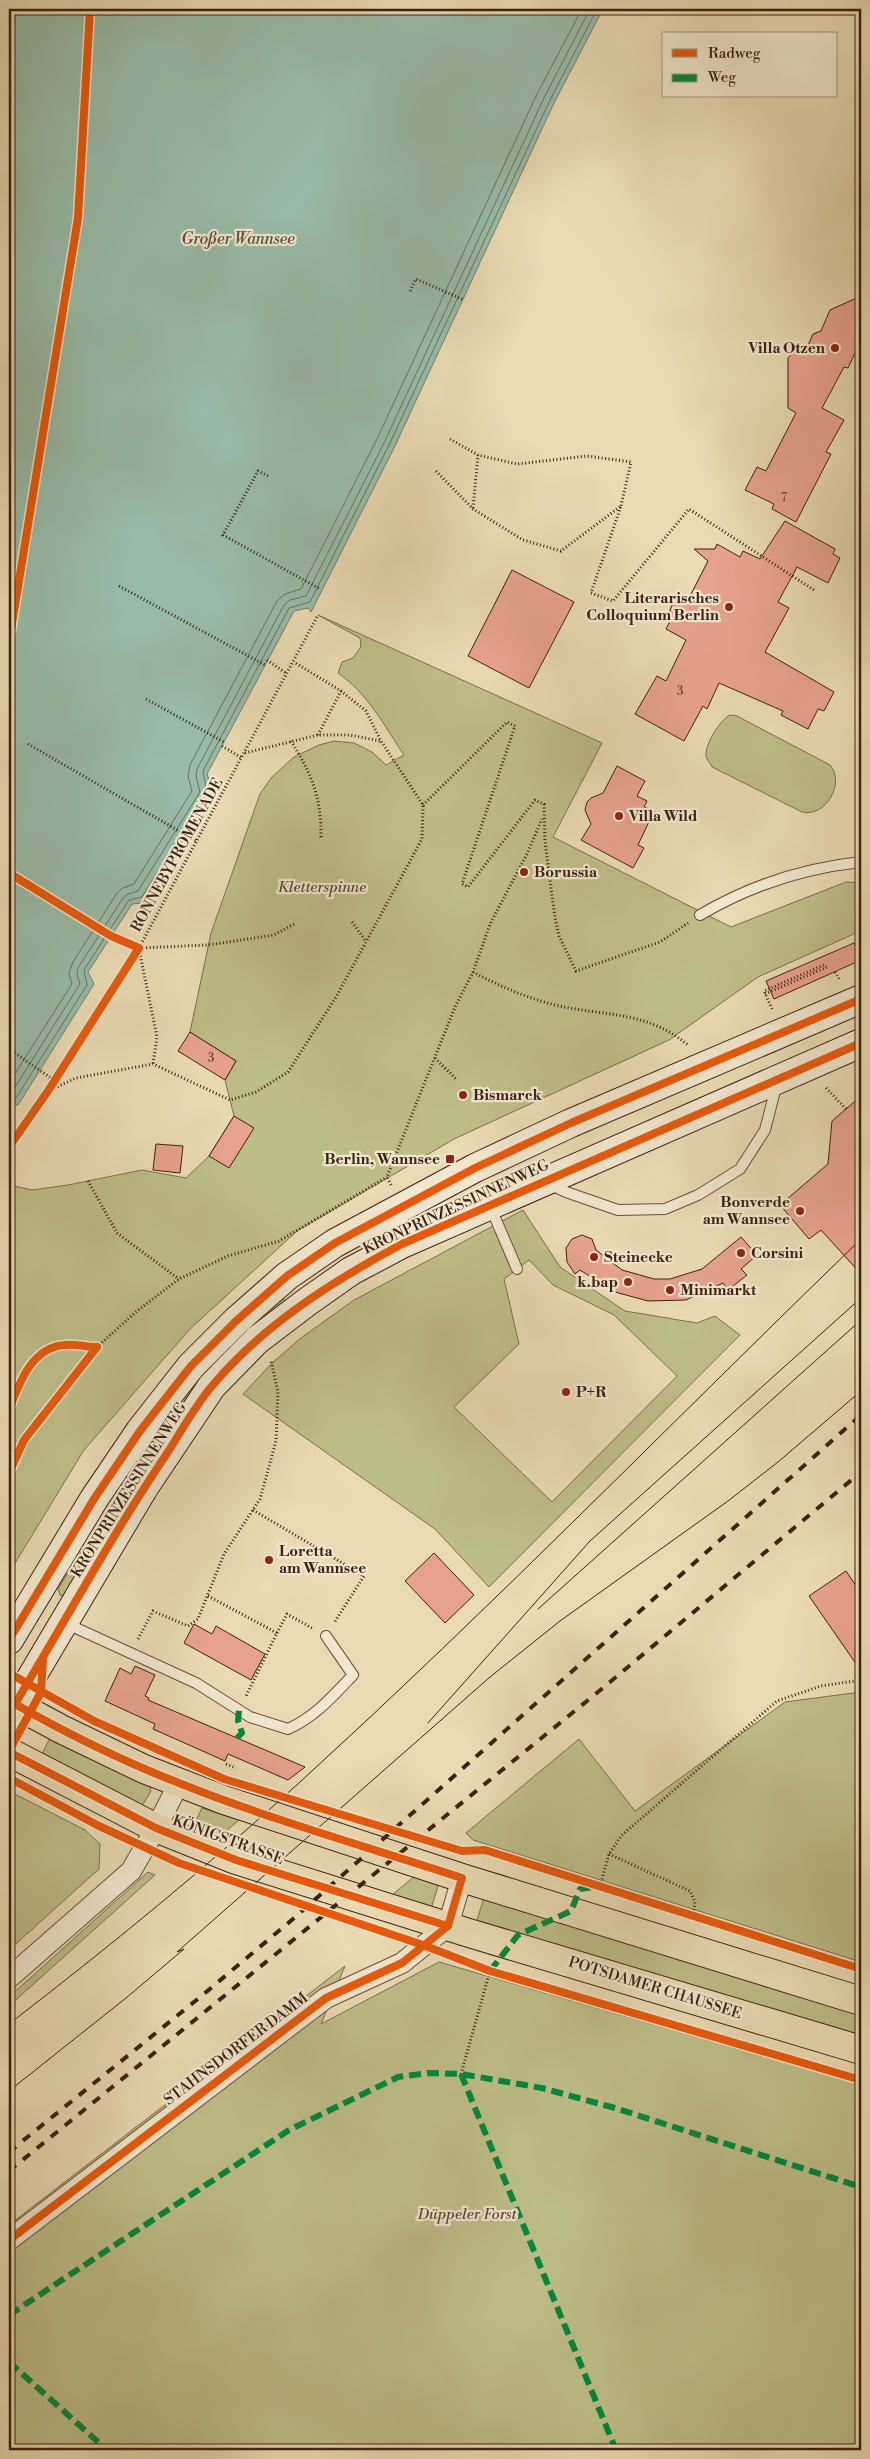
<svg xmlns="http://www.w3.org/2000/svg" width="870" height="2459" font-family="'Libre Bodoni',serif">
<rect width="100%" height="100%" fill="#eadab3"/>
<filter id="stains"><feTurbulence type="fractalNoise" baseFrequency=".004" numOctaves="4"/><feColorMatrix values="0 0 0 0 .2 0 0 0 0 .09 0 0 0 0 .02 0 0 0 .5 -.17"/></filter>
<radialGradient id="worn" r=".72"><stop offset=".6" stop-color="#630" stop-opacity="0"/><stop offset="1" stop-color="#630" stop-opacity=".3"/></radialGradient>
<g fill="#bdbd88" stroke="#7c6e4d" fill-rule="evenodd">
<path d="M 318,615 L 602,743 L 553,837 L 731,927 L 846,882 L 861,883 L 861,943 L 856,933 L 758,977 L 669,1040 L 454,1139 L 297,1231 L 190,1329 L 84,1450 L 9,1573 L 9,1185 L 32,1190 L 68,1185 L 142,1170 L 186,1178 L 209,1156 L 234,1116 L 225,1080 L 236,1061 L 190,1032 L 211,933 L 260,794 L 271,778 L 294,757 L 319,745 L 334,741 L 354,743 L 372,752 L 386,765 L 404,755 C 384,725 368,694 338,673 L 342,662 L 353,658 L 361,647 L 360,638 Z"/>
<path d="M 730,715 L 737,716 L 830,765 C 846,783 825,818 802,812 L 712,767 C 710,763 707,760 706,756 C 705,744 720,720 730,715 Z"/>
<path d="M 523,1210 L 560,1267 L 625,1311 L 697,1323 L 715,1316 L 740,1335 L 489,1587 L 435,1529 L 243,1394 L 273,1362 L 301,1338 L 354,1300 ZM 529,1260 L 553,1285 L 614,1315 L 677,1376 L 552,1502 L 454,1407 L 519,1344 L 504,1279 Z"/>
<path d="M 282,1297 L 287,1303 L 202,1379 L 185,1400 L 64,1596 L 60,1595 L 58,1589 L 162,1421 L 228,1346 Z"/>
<path d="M 861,1692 L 861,1962 L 473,1840 L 466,1833 L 579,1739 L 635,1811 L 785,1702 Z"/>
<path d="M 50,1738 L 149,1784 L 151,1791 L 142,1806 L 41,1756 Z"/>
<path d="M 9,1791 L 85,1830 L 100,1844 L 99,1869 L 9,1950 Z"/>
<path d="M 202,1808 L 239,1820 L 217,1839 L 192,1829 Z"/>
<path d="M 148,1872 L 155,1875 L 9,2006 L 9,1997 Z"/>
<path d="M 416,1875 L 439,1883 L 431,1909 L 391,1896 Z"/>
<path d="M 485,1895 L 861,2012 L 861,2041 L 476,1923 Z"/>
<path d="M 439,1962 L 861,2085 L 861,2450 L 9,2450 L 9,2225 L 345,1966 L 321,2024 Z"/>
</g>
<path fill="#98bba8" stroke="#737d6c" d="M 9,9 L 603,9 L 554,103 L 394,448 L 311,612 L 308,608 L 294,611 L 207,774 L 213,792 L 144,903 L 132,904 L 88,972 L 94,984 L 18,1105 L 9,1104 Z"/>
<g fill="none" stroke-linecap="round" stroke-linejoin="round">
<g stroke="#6a6e5d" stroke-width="1">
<path d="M 9,1083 L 72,984 L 69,973 L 73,962 L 117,893 L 123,888 L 134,884 L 192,791 L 188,776 L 190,765 L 277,601 L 285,594 L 301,589 L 377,439 L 537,94 L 582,9"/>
<path d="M 9,1093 L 12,1092 L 80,984 L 77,974 L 78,968 L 123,898 L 128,894 L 138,891 L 200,792 L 196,776 L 197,769 L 284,605 L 290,600 L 306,596 L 384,443 L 544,98 L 590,9"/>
<path d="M 9,1100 L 16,1098 L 87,985 L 84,970 L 129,900 L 142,897 L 207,792 L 203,771 L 289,608 L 310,602 L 389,445 L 550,100 L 597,9"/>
</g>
<path stroke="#584e3f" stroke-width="1" stroke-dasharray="6 5" stroke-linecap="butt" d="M 9,642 L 78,218 L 90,9"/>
</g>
<g fill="#e7a28f" stroke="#3c2012">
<path d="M 861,296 L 861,356 L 855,353 L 848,368 L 844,367 L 822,408 L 844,420 L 826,452 L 831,454 L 796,522 L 772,509 L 774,504 L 745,490 L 757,467 L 766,471 L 796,413 L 788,408 L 788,358 L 792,353 L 806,350 L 813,334 L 821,331 L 830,310 Z"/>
<path d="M 785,521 L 835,549 L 833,554 L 840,558 L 828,583 L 797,567 L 778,602 L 789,608 L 765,652 L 834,692 L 824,711 L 818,709 L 808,729 L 804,727 L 781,715 L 783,711 L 719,683 L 707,709 L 703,706 L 684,741 L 635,714 L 657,676 L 666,681 L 686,640 L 666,629 L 670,621 L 669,613 L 672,605 L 688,600 L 708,561 L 694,549 L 715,549 L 717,544 L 740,557 L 743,551 L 760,559 Z"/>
<path d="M 512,570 L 574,602 L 529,688 L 468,656 Z"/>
<path d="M 617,766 L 645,781 L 637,796 L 647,801 L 644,807 L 654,811 L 638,845 L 644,848 L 633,868 L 581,840 L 591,824 L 585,810 L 587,802 L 591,798 L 603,793 Z"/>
<path d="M 854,943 L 861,960 L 774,999 L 766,981 Z"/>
<path d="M 190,1032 L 236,1061 L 225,1080 L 178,1051 Z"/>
<path d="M 861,1096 L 861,1274 L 821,1230 L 809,1239 L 780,1205 L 828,1164 L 832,1121 Z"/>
<path d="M 234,1116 L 254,1128 L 229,1168 L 209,1156 Z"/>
<path d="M 156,1144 L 183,1146 L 180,1173 L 153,1170 Z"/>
<path d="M 582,1235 L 592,1239 L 596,1250 L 622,1270 L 654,1279 L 670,1279 L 702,1269 L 741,1237 L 757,1255 L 741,1269 L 747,1275 L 728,1290 L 723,1283 L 686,1300 L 648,1301 L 615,1292 L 580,1270 L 575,1274 L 567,1262 L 566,1248 L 572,1239 Z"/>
<path d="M 434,1553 L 474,1595 L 445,1623 L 405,1581 Z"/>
<path d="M 846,1571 L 861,1593 L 861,1671 L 809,1596 Z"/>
<path d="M 194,1624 L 212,1634 L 216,1626 L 265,1654 L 251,1680 L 184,1643 Z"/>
<path d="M 135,1666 L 155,1675 L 145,1696 L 149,1698 L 148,1700 L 305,1767 L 288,1780 L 228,1754 L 225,1761 L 153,1729 L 155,1724 L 105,1701 L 120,1668 L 131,1674 Z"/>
</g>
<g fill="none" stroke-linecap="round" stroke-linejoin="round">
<defs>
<g id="service">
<path d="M 700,915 C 749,886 804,868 861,862"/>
<path d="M 549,1184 L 566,1192 L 618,1210 L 665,1209 L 698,1195 L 740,1169 L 765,1130 L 777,1083"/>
<path d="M 490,1206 L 517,1269"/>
<path d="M 65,1623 L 196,1683 L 250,1717 L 288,1729 C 315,1717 333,1696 353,1675 L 326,1636"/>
</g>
<g id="minor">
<path d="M 9,1978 L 131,1871 L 156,1828 L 179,1783"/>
<path d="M 9,2240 L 326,1998 L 402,1963 L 448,1926 L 462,1878"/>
</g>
<g id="secondary">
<path d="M 9,1640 L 94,1499 L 140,1431 L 191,1366 L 236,1321 L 287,1276 L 335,1243 L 475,1168 L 571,1123 L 861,999"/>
<path d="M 9,1715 L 143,1489 L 212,1386 L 257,1340 L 307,1302 L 351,1271 L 402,1244 L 861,1043"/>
</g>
<g id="primary">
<path d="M 9,1701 L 61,1729 L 144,1769 L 224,1800 L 462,1878 L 861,2001"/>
<path d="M 9,1752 L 156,1828 L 236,1860 L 469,1933 L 861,2050"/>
</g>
</defs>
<use href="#service" stroke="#684e3a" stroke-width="12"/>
<use href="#minor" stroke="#684e3a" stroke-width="22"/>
<use href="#secondary" stroke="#3c2012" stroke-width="30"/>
<use href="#primary" stroke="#3c2012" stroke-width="30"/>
<g stroke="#3c2012" stroke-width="3" stroke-dasharray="1 2.5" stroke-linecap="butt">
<path d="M 410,291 L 416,279 L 464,300"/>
<path d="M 450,439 L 478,455 L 517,464 L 587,456 L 631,462 L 621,506"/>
<path d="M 436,471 L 473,509 L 523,540 L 561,551 L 621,506 L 591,593 L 613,601 L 689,509 L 814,590"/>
<path d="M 268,476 L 258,471 L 223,535 L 320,589"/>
<path d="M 473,508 L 478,455"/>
<path d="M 119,586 L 265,665"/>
<path d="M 267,660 L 287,674"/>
<path d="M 146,699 L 224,742"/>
<path d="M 318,735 L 341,691"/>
<path d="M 291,741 C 313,777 321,796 321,838"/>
<path d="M 28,744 L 198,842"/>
<path d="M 222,746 L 242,758"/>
<path d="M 245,753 L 318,735 L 350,735 L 380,741"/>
<path d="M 423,805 L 507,722 L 515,726 L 462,884 L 468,887 L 535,800 L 544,804 L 545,842 L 555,918 L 559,936 L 576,971 L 660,942 L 688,923"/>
<path d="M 9,873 L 111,936 L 139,948 L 208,945 L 274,935 L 294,924"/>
<path d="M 352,922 L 365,940"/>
<path d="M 139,949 L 157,1037 L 153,1064"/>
<path d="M 473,972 C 498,985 524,997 551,1004 C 602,1017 646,1009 689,1046"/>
<path d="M 835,972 L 840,980"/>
<path d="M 765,994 L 827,967"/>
<path d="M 772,1009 L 764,991 L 826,964"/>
<path d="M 9,1049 L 55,1081"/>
<path d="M 435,1058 L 456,1079"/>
<path d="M 826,1088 L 846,1109"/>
<path d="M 48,1091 L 76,1078 L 153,1064 L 230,1100 L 256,1092 L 288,1072 L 336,997 L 422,839 L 423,805 L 381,741 L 366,711 L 341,691 L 294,662"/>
<path d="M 9,1147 L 48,1091 L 139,948 L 318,615"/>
<path d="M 88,1181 L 117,1233 L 179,1279"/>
<path d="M 391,1185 L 387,1177 L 455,1007 L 473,972 L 491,922 L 527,854 L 542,819"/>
<path d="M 9,1410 C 19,1382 32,1348 65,1345 C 75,1344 87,1347 97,1347"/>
<path d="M 9,1473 L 24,1440 L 56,1398 L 97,1347 L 137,1311 L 179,1279 L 228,1256 L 279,1241 L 387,1177"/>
<path d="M 253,1510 L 364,1576 L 334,1623"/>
<path d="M 208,1596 L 277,1633 L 246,1696"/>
<path d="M 277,1633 L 287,1614 L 312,1628"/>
<path d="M 138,1639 L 153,1611 L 188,1626 L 198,1619 L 224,1554 L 260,1499 L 276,1441 L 278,1392 L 271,1361"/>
<path d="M 226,1764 L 236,1768"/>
<path d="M 609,1854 L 690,1891 L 695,1902 L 693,1916"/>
<path d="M 600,1886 L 609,1854 L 622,1835 L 777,1701 L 821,1686 L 861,1680"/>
<path d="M 461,2074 L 490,1971"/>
</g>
<use href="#service" stroke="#f1e7ce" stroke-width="10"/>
<use href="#minor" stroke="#f1e7ce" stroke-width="20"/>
<use href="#secondary" stroke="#f1e7ce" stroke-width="28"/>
<use href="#primary" stroke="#eadab3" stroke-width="28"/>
<g stroke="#3c2012" stroke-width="1">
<path d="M 538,1609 L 861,1320"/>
<path d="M 428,1723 L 590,1541 L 861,1298"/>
<path d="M 9,2024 C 109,1947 207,1867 300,1782 C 492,1607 674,1420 861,1239"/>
<path d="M 9,2091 L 126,1998 L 184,1949 L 177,1952 L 490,1677 L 560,1621 L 728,1501 L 778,1462 L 861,1391"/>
</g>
<g stroke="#3c2012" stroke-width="4" stroke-dasharray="9 9" stroke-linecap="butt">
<path d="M 9,2152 L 199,1998 L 293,1919 L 861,1415"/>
<path d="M 9,2171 L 598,1692 L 861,1472"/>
</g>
<g stroke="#00873e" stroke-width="6" stroke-dasharray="12 6" stroke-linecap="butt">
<path d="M 237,1738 L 242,1733 L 238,1721 L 239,1710"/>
<path d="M 490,1971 L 518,1935 L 571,1911 L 580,1889 L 593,1887"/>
<path d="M 461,2074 L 616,2450"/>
<path d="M 9,2315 L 289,2130 L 398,2077 L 429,2073 L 461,2074 L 542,2088 L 615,2108 L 861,2187"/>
<path d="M 9,2362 L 107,2450"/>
</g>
<defs>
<g id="cycleway">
<path d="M 9,642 L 78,218 L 90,9"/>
<path d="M 9,873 L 111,936 L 139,948 L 48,1091 L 9,1147"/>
<path d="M 9,1410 C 19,1383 32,1347 65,1345 C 76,1344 87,1347 97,1347"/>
<path d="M 9,1473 L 24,1440 L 97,1347"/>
<path d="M 9,1640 L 94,1499 L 140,1431 L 191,1366 L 236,1321 L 287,1276 L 335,1243 L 475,1168 L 571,1123 L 861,999"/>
<path d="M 9,1673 L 94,1721 L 224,1779 L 462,1851 L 485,1850 L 861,1969"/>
<path d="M 9,1751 L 41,1692 L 43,1659"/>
<path d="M 9,1752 L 156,1828 L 236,1860 L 448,1926"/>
<path d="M 9,1778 L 99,1826 L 179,1863 L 423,1945 L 490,1971 L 861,2080"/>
<path d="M 9,2240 L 326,1998 L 402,1963 L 448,1926 L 462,1878 C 368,1847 271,1820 179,1783 C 122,1761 68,1734 15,1704 C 66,1620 113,1533 168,1452 C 182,1430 195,1406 212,1386 C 263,1325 333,1281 402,1244 L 861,1043"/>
</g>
</defs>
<use href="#cycleway" stroke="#f1e7ce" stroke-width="11"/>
<use href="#cycleway" stroke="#e8590c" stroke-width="8"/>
</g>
<g fill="#8f2418" stroke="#f1e7ce" stroke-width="2">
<circle cx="835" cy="348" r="5"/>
<circle cx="729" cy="607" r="5"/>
<circle cx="619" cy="816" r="5"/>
<circle cx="524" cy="872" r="5"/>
<circle cx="463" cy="1095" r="5"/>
<rect x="445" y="1154" width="10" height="10" rx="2.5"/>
<circle cx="800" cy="1211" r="5"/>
<circle cx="741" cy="1253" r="5"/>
<circle cx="594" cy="1257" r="5"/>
<circle cx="628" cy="1282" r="5"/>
<circle cx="670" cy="1290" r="5"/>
<circle cx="566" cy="1392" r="5"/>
<circle cx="269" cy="1560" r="5"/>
</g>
<g text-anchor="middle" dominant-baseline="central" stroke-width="4.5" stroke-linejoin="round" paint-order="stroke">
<g font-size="12" fill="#674031">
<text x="784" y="497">7</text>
<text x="680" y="691">3</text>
<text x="211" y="1058">3</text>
</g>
<g font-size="15" font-weight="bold" fill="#3c2012" stroke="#f1e7ce" text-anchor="start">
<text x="825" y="348" text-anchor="end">Villa Otzen</text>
<text x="719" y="598" text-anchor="end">Literarisches<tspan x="719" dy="17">Colloquium Berlin</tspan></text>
<text x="629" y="816">Villa Wild</text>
<text x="534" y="872">Borussia</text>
<text x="473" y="1095">Bismarck</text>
<text x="440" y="1159" text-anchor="end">Berlin, Wannsee</text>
<text x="790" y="1202" text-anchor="end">Bonverde<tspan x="790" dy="17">am Wannsee</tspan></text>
<text x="751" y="1253">Corsini</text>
<text x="604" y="1257">Steinecke</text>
<text x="618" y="1282" text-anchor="end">k.bap</text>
<text x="680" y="1290">Minimarkt</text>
<text x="576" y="1392">P+R</text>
<text x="279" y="1551">Loretta<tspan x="279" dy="17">am Wannsee</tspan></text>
</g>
<g font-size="15" fill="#3c2012" stroke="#f1e7ce">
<text transform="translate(177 855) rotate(-61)">RONNEBYPROMENADE</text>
<text transform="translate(456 1207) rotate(-25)">KRONPRINZESSINNENWEG</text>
<text transform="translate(129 1490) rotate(-58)">KRONPRINZESSINNENWEG</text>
<text transform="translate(228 1840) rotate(20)">KÖNIGSTRASSE</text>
<text transform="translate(655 1988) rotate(17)">POTSDAMER CHAUSSEE</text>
<text transform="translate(236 2049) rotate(-37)">STAHNSDORFER DAMM</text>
</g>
<g font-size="15" font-style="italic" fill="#5c4730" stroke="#f1e7ce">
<text x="322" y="887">Kletterspinne</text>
<text x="467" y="2214">Düppeler Forst</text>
</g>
<g font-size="16" font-style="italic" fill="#584e3f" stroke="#f1e7ce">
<text x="238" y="239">Großer Wannsee</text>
</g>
</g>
<rect width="870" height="2459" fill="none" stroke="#eadab3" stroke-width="30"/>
<rect x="10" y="10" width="850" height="2439" fill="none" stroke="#3c2012" stroke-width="2.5"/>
<rect x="15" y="15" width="840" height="2429" fill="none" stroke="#3c2012"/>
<rect x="662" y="32" width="175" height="65" fill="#f1e7ce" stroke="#a99783"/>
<rect x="672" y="49" width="25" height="8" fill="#e8590c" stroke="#a99783"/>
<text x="708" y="58" font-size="15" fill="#3c2012">Radweg</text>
<rect x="672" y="74" width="25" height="8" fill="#00873e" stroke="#a99783"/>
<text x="708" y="82" font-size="15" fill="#3c2012">Weg</text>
<rect width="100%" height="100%" filter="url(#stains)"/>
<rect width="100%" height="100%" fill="url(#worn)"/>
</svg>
